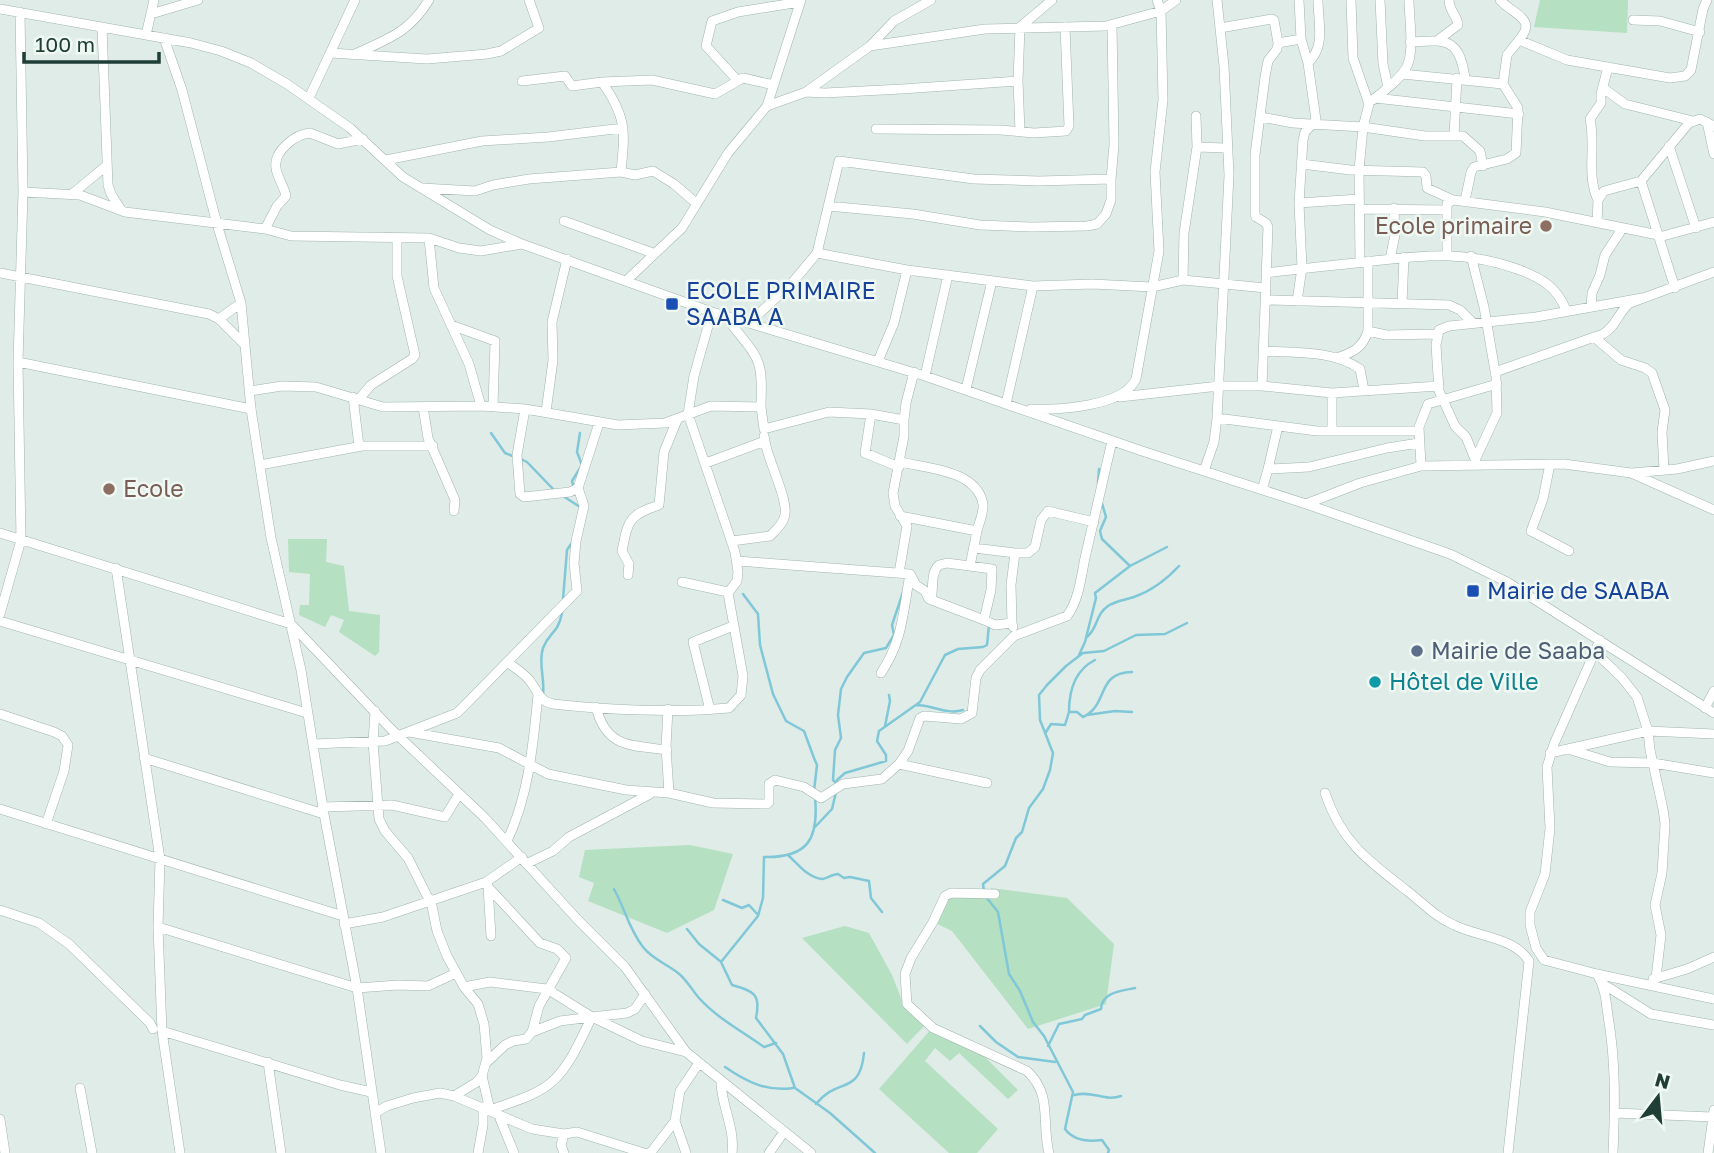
<svg xmlns="http://www.w3.org/2000/svg" width="1714" height="1153" font-family="'Golos Text',sans-serif">
<rect width="100%" height="100%" fill="#dfece7"/>
<path fill="#b5e0c2" d="M 1540,0 L 1628,0 L 1627,33 L 1534,27 Z
M 288,539 L 327,539 L 326,562 L 344,566 L 349,611 L 380,615 L 379,652 L 375,656 L 339,632 L 344,620 L 331,615 L 325,627 L 299,615 L 300,605 L 309,605 L 310,574 L 289,572 Z
M 690,845 L 733,854 L 714,910 L 667,933 L 588,901 L 594,883 L 579,877 L 585,850 Z
M 991,888 L 1067,898 L 1114,944 L 1106,1004 L 1028,1029 L 952,931 L 933,922 L 945,891 L 991,895 Z
M 845,926 L 869,933 L 892,975 L 903,1003 L 925,1025 L 907,1044 L 802,938 Z
M 932,1028 L 976,1048 L 1018,1090 L 1008,1099 L 959,1053 L 950,1061 L 935,1048 L 925,1061 L 998,1129 L 977,1153 L 949,1153 L 879,1089 Z"/>
<g fill="none" stroke-linecap="round" stroke-linejoin="round">
<path stroke="#80c7d8" stroke-width="2.5" d="M 491,433 L 505,453 L 515,457
M 521,459 L 527,462 L 554,490
M 1098,483 L 1099,469
M 574,489 L 572,481 L 582,465 L 577,452 L 580,433
M 563,496 L 580,507
M 1130,566 L 1167,547
M 743,594 L 758,614 L 760,645 L 773,694 L 786,721 L 804,731 L 814,758 L 817,765 L 814,791
M 563,599 L 567,550 L 573,541
M 1087,637 C 1098,628 1095,615 1108,606 C 1115,601 1125,600 1134,597 C 1151,591 1167,579 1179,566
M 1079,655 L 1085,642 L 1096,598 L 1095,593 L 1130,566 L 1102,539 L 1100,531 L 1106,517 L 1101,500
M 543,694 C 545,678 538,663 543,648 C 549,632 558,634 562,613
M 916,705 C 932,705 947,715 963,710
M 1069,712 C 1069,690 1075,670 1095,660
M 1087,715 L 1115,711 L 1132,712
M 885,726 L 890,701 L 889,695
M 1046,732 L 1051,724 L 1065,725 L 1069,712 L 1077,712 L 1083,717 C 1110,704 1095,673 1132,672
M 837,784 L 833,780 L 835,750 L 841,738 L 838,715 L 841,689 L 847,677 L 864,653 L 886,648 L 894,635 L 892,625 L 903,592
M 836,786 L 837,780 L 845,773 L 886,761 L 886,755 L 877,741 L 879,731 L 920,702 L 945,655 L 958,649 L 983,647 L 987,645 L 989,625
M 815,797 C 819,839 808,858 764,857 L 763,898 L 758,916 L 721,962 L 732,985 C 754,991 761,994 756,1018 L 783,1054 L 795,1088 L 830,1113 L 875,1153
M 815,827 L 832,809 L 836,792
M 789,856 C 798,864 808,878 822,879 C 827,879 832,874 838,874 L 844,878 L 850,877 L 869,881 L 871,898 L 882,912
M 614,889 C 625,909 629,929 643,947 C 652,959 667,964 678,973 C 687,980 692,990 699,998 C 718,1019 742,1031 764,1047 L 776,1043
M 984,891 L 983,884 L 1005,866 L 1016,838 L 1022,832 L 1029,808 L 1043,789 L 1050,770 L 1053,753 L 1040,720 L 1039,695 L 1047,685 L 1066,666 L 1083,653 L 1104,651 L 1136,635 L 1165,634 L 1187,623
M 986,897 L 998,912 L 1009,974 L 1020,991 L 1033,1022 L 1044,1036 L 1073,1092 L 1065,1129 C 1074,1141 1088,1142 1102,1140 L 1109,1150 L 1108,1153
M 723,900 L 742,908 L 749,905 L 758,915
M 687,929 L 699,944 L 720,961
M 980,1026 L 996,1042 L 1018,1057 L 1055,1062
M 1048,1046 L 1059,1024 L 1082,1019 L 1085,1015 L 1101,1009 C 1102,992 1121,991 1135,988
M 725,1067 C 747,1082 767,1092 793,1088
M 1074,1095 C 1094,1090 1104,1102 1121,1096
M 816,1104 C 837,1077 860,1096 864,1053"/>
<defs>
<path id="minor" d="M 1380,0 L 1383,64 L 1388,87
M 1500,0 C 1513,15 1538,18 1519,40 L 1567,60 L 1670,78 L 1685,76 L 1691,70 L 1703,9 L 1707,0
M 0,9 L 191,43 L 221,51 L 251,63 L 287,84 L 350,128 L 403,177 L 490,230 L 522,244 L 712,312 L 925,376 L 1142,451 L 1306,504 L 1450,554 L 1507,582 L 1714,713
M 151,14 L 198,0
M 1633,20 L 1660,21 L 1700,32
M 102,27 L 108,185 L 111,194 L 121,210
M 1220,28 L 1272,19 L 1274,20 L 1278,43
M 146,35 L 154,0
M 164,38 L 182,90 L 217,224 L 241,303 L 251,409 L 271,538 L 301,670 L 324,814 L 357,988 L 381,1153
M 1438,40 L 1458,25 C 1457,15 1449,11 1449,0
M 1410,42 C 1446,40 1459,37 1465,78
M 870,46 L 894,21 L 931,0
M 330,53 L 427,59 L 487,54 L 501,51 L 539,28 L 529,0
M 353,55 C 387,39 408,34 429,0
M 1308,63 C 1326,46 1318,23 1318,0
M 1402,74 L 1503,84 L 1518,108 L 1516,153 L 1507,159 L 1474,167 L 1471,172 L 1465,201
M 737,80 L 706,46 L 712,21 L 738,12 L 800,2
M 522,81 L 565,76 L 572,86 L 602,82 C 627,118 625,131 621,172
M 1018,81 L 1020,131
M 602,82 L 652,80 L 715,94 L 743,78 L 774,85
M 1503,84 L 1507,55 L 1519,40
M 1603,88 L 1625,104 L 1693,121
M 806,92 L 825,93 L 902,89 L 1018,81 L 1020,27 L 1052,0
M 309,98 L 355,0
M 1375,98 L 1519,114
M 1373,100 C 1383,91 1399,81 1406,68 C 1415,53 1409,18 1409,0
M 767,106 L 801,0
M 1261,117 L 1293,123 L 1363,127 L 1369,104 L 1353,58 L 1351,0
M 1707,122 L 1714,154
M 876,129 L 1001,130 L 1034,133 L 1066,131 L 1069,126 L 1065,27
M 1454,136 L 1457,78
M 1669,146 L 1696,228
M 1197,147 L 1226,148
M 386,160 L 482,141 L 548,137 L 623,128
M 1302,164 L 1350,170 L 1423,172 L 1426,176 L 1427,188 L 1453,200
M 1641,181 L 1675,288
M 422,188 L 475,191 L 493,185 L 529,179 L 621,172 L 635,175 L 653,171 L 674,184 L 696,203
M 23,192 L 80,195 L 125,212 L 265,229 L 291,236 L 429,238 L 459,248 L 481,251 L 522,244
M 72,194 L 106,166
M 1598,200 C 1586,176 1596,145 1590,119 L 1601,103 L 1601,94 L 1608,67
M 1299,203 L 1359,199
M 828,206 L 913,214 L 980,225 L 1032,227 L 1087,226 L 1097,224 L 1106,214 L 1111,200 L 1111,179
M 1359,209 L 1447,210
M 564,221 L 653,253
M 1597,223 L 1598,200 L 1604,191 L 1641,181 L 1689,123 L 1700,119 L 1714,126
M 265,229 L 277,206 L 286,196 C 284,186 277,177 276,168 C 273,151 296,134 310,133 L 338,144 L 363,139
M 429,238 L 434,288 L 469,364 L 481,406
M 817,253 L 907,270 L 1033,286 L 1092,284 L 1152,287 L 1183,280 L 1266,288
M 1447,254 L 1447,204 L 1453,200 L 1545,212 L 1663,236 L 1714,222
M 1471,256 L 1484,307 L 1496,377 L 1497,413 L 1475,460
M 1390,259 L 1395,235 L 1394,208
M 1360,262 L 1359,170 L 1363,127 L 1425,136 L 1463,136 L 1480,151 L 1483,166
M 0,273 L 209,314 L 219,319 L 245,345
M 1266,273 C 1296,269 1326,266 1356,263 C 1418,256 1460,248 1520,270 C 1541,278 1557,287 1566,310
M 627,280 L 682,228 L 728,153 L 767,106 L 806,92 L 870,46 L 985,29 L 1106,26 L 1161,11 L 1176,0
M 1183,280 L 1184,233 L 1197,147 L 1196,116
M 1266,300 L 1449,305 L 1460,310 L 1473,323
M 1297,301 L 1302,268 L 1299,203 L 1303,140 L 1305,132 L 1316,120 L 1308,63 L 1301,39
M 1402,304 L 1404,257
M 1591,307 L 1592,293 L 1600,275 L 1605,255 L 1622,229
M 727,316 C 735,333 752,345 758,362 C 763,375 761,393 761,407
M 219,319 L 241,303
M 750,322 L 792,283 L 817,253 L 839,161 L 974,179 L 1039,181 L 1111,179 L 1114,145 L 1112,25
M 451,325 L 495,341 L 493,407
M 1368,331 L 1386,335 L 1437,334
M 1594,337 L 1621,360 L 1645,368 L 1652,373 L 1665,410 L 1662,432 L 1664,470
M 1263,351 C 1295,353 1333,350 1360,369 L 1364,390
M 1336,358 C 1352,353 1363,348 1368,331 L 1368,261
M 878,361 L 894,323 L 907,270
M 18,362 L 251,409
M 1495,372 L 1603,334 C 1617,326 1618,312 1630,303 L 1714,272
M 925,376 L 948,275
M 1262,386 L 1268,227 L 1266,223 L 1256,217 L 1255,214 L 1255,155 L 1265,77 L 1268,61 L 1277,49 L 1278,43 L 1301,39 L 1299,0
M 966,389 L 992,281
M 250,391 L 282,386 L 316,387 L 383,407 L 481,406 L 525,409 L 618,425 L 665,423 L 711,406 L 761,407 L 764,429 L 829,412 L 871,414 L 904,420 L 906,403 L 914,372
M 1332,393 L 1332,431
M 353,397 L 359,446
M 1120,397 L 1219,386 L 1262,386 L 1332,393 L 1439,386
M 359,399 L 371,385 L 412,359 L 415,355 L 397,276 L 397,238
M 1006,404 L 1033,286
M 423,407 L 428,438 L 455,500 L 454,511
M 525,409 L 517,455 L 520,494 L 524,497 L 570,492 L 578,488 L 599,423
M 1031,409 C 1058,410 1123,407 1136,379 L 1159,251 L 1155,172 L 1163,100 L 1161,11 L 1157,0
M 546,412 L 553,360 L 552,322 L 567,259
M 871,414 L 865,453 L 899,467
M 1217,418 L 1317,431 L 1419,431
M 1475,459 L 1466,437 L 1455,426 L 1439,391 L 1436,345 L 1439,330 L 1449,326 L 1536,317 L 1642,298
M 900,462 C 926,468 977,470 983,504 C 984,512 979,523 977,531 L 900,516
M 706,463 L 765,441 L 764,436
M 1550,464 L 1543,499 L 1531,531 L 1569,551
M 260,465 L 362,446 L 433,446
M 1421,466 L 1419,427 L 1428,404 L 1497,384
M 1268,469 L 1278,426
M 1204,471 L 1214,442 L 1217,418 L 1229,175 L 1224,66 L 1217,0
M 1632,473 L 1677,469 L 1714,461
M 1262,490 L 1268,469 L 1309,467 L 1387,448 L 1419,443
M 1306,504 L 1360,483 L 1421,466 L 1564,464 L 1631,473 L 1714,510
M 0,533 L 291,624 L 392,730 L 485,818 L 577,919 L 625,967 L 686,1052 L 811,1153
M 732,541 L 770,536 C 775,531 782,525 784,518 C 791,504 767,459 765,441
M 974,548 L 1015,553 L 1011,585 L 1012,623
M 1015,553 L 1028,553 L 1035,547 L 1041,520 L 1048,511 L 1094,522
M 737,561 L 910,574 C 903,612 903,640 881,673
M 970,566 L 977,531
M 116,568 L 160,859 L 158,927 L 162,1031 L 180,1153
M 899,573 L 907,526 L 895,506 L 893,493 L 904,436 L 904,420
M 910,574 L 916,585 L 925,591 L 929,599 L 984,620 L 991,590 L 992,569 L 947,563 L 939,565 C 930,573 934,588 931,600
M 628,575 L 629,564 L 622,551 C 628,520 629,515 659,505 L 664,452 L 677,420
M 682,582 L 728,592
M 0,614 L 21,540 L 18,362 L 23,192 L 20,12
M 984,620 L 995,625 L 1012,623 L 1013,627
M 0,621 L 307,713
M 1600,640 L 1554,744 L 1547,767 L 1550,828 L 1545,874 L 1530,912 L 1530,925 L 1536,948 L 1544,960 L 1597,974 C 1605,987 1606,1000 1608,1016 C 1616,1062 1615,1106 1613,1153
M 1595,652 L 1622,678 L 1637,697 L 1648,731 L 1650,750 L 1663,809 L 1665,824 L 1662,873 L 1655,905 L 1661,935 L 1656,978
M 507,662 C 515,668 524,673 530,681 C 538,691 539,701 553,704 C 606,710 677,713 729,708 L 741,695 L 743,676 L 728,593 L 737,581 L 738,572 L 735,552 L 688,414 L 694,376 L 712,312
M 596,707 C 606,748 631,745 667,750
M 1705,708 L 1714,691
M 668,709 L 666,747 L 669,793
M 710,710 L 693,642 L 733,626
M 375,711 L 373,742 L 379,819 L 385,831 L 408,858 L 432,906 L 437,931 L 447,956 L 464,987 L 478,1004 L 484,1024 L 487,1058 L 482,1076 L 477,1082 L 454,1096
M 0,714 L 54,732 L 62,736 L 68,745 L 64,771 L 46,824
M 409,732 L 499,748 L 548,774 L 626,790 L 669,793 L 713,803 L 767,804 L 769,802 L 769,784 L 775,780 L 804,787 L 821,798 L 843,784 L 882,779 L 899,764 L 987,783
M 313,744 L 385,741 L 457,713 L 463,707 L 577,591 L 574,563 L 576,541 L 584,506 L 578,488
M 1571,750 L 1610,762 L 1653,763 L 1714,773
M 1550,753 L 1648,731 L 1714,734
M 144,758 L 324,814
M 899,764 L 908,751 L 920,718 L 924,716 L 961,719 L 972,713 L 976,678 L 980,670 L 1014,636 L 1067,616 C 1079,600 1081,577 1085,558 C 1094,519 1103,480 1112,441
M 1325,793 C 1341,841 1367,860 1406,890 C 1422,902 1435,917 1454,925 C 1478,937 1514,937 1529,961 L 1508,1153
M 323,807 L 392,805 L 445,817 L 459,794
M 0,809 L 343,916
M 507,841 C 529,795 533,745 538,695
M 528,863 L 553,851 L 569,837 L 650,794
M 488,886 L 491,936
M 995,894 L 951,893 L 945,896 L 933,922 L 911,958 L 905,974 L 907,1004 L 933,1028 L 1027,1071 C 1053,1095 1041,1122 1049,1153
M 0,910 L 39,923 L 69,944 L 150,1023 L 153,1029
M 344,924 L 383,917 L 486,882 L 522,857
M 158,927 L 357,988 L 398,985 L 428,986 L 456,973
M 1597,974 L 1714,999
M 1653,979 L 1687,969 L 1714,957
M 1603,984 L 1651,1014 L 1714,1025
M 464,987 L 490,982 L 547,989 L 592,1017 L 627,1013 L 635,1009 L 645,994
M 594,1018 L 642,1041 L 686,1052
M 162,1031 L 340,1085 L 371,1092
M 268,1062 L 281,1153
M 486,1063 L 505,1045 L 513,1041 L 526,1039 L 532,1032 L 539,1006 L 566,958 L 557,949 L 540,943 L 488,887
M 482,1076 L 490,1110 C 511,1102 538,1096 555,1079 C 572,1062 581,1038 592,1017 L 560,1021 L 532,1032
M 721,1083 C 722,1107 735,1128 732,1153
M 80,1088 L 92,1153
M 375,1113 L 387,1106 L 413,1098 L 440,1093 L 454,1096 L 532,1129 L 564,1134 L 577,1132 L 644,1153
M 1615,1113 L 1712,1117
M 499,1116 L 514,1153
M 0,1119 L 5,1153
M 478,1153 L 483,1125 L 483,1107
M 564,1153 L 561,1145 L 564,1134
M 649,1153 L 652,1151 L 675,1121
M 686,1153 L 675,1121 L 680,1091 L 699,1063
M 769,1153 L 784,1132
M 1708,1153 L 1714,1110"/>
</defs>
<use href="#minor" stroke="#a1b4ae" stroke-width="10"/>
<use href="#minor" stroke="#fff" stroke-width="9"/>
</g>
<g fill="#8d6e63" stroke="#f0f8f4" stroke-width="2.5">
<circle cx="1546" cy="226" r="7"/>
<circle cx="109" cy="489" r="7"/>
</g>
<g fill="#1a4fb4" stroke="#f0f8f4" stroke-width="2.5">
<rect x="665" y="297" width="14" height="14" rx="3.5"/>
<rect x="1466" y="584" width="14" height="14" rx="3.5"/>
</g>
<circle fill="#5c6f8a" stroke="#f0f8f4" stroke-width="2.5" cx="1417" cy="651" r="7"/>
<circle fill="#0f9aa8" stroke="#f0f8f4" stroke-width="2.5" cx="1375" cy="682" r="7"/>
<g text-anchor="middle" stroke-width="5" stroke-linejoin="round" paint-order="stroke">
<g font-size="23" fill="#785e54" stroke="#f0f8f4" text-anchor="end">
<text x="1532" y="234">Ecole primaire</text>
<text x="123" y="497" text-anchor="start">Ecole</text>
</g>
<g font-size="23" fill="#164399" stroke="#f0f8f4" text-anchor="start">
<text x="686" y="299">ECOLE PRIMAIRE<tspan x="686" dy="26">SAABA A</tspan></text>
<text x="1487" y="599">Mairie de SAABA</text>
</g>
<g font-size="23" fill="#4e5e75" stroke="#f0f8f4" text-anchor="start">
<text x="1431" y="659">Mairie de Saaba</text>
</g>
<g font-size="23" fill="#0d838f" stroke="#f0f8f4" text-anchor="start">
<text x="1389" y="690">Hôtel de Ville</text>
</g>
</g>
<g transform="translate(1658 1097) rotate(16)" stroke="#f0f8f4" stroke-width="5" paint-order="stroke">
<path d="M0-5L12 26L0 18L-12 26Z" fill="#1e3e36"/>
<text y="-10" font-size="19" font-weight="bold" text-anchor="middle" fill="#1e3e36">N</text>
</g>
<path d="M24 52v10h135v-10" fill="none" stroke="#1e3e36" stroke-width="3.5"/>
<text x="35" y="52" font-size="21" fill="#1e3e36" stroke="#f0f8f4" stroke-width="5" paint-order="stroke">100 m</text>
</svg>
